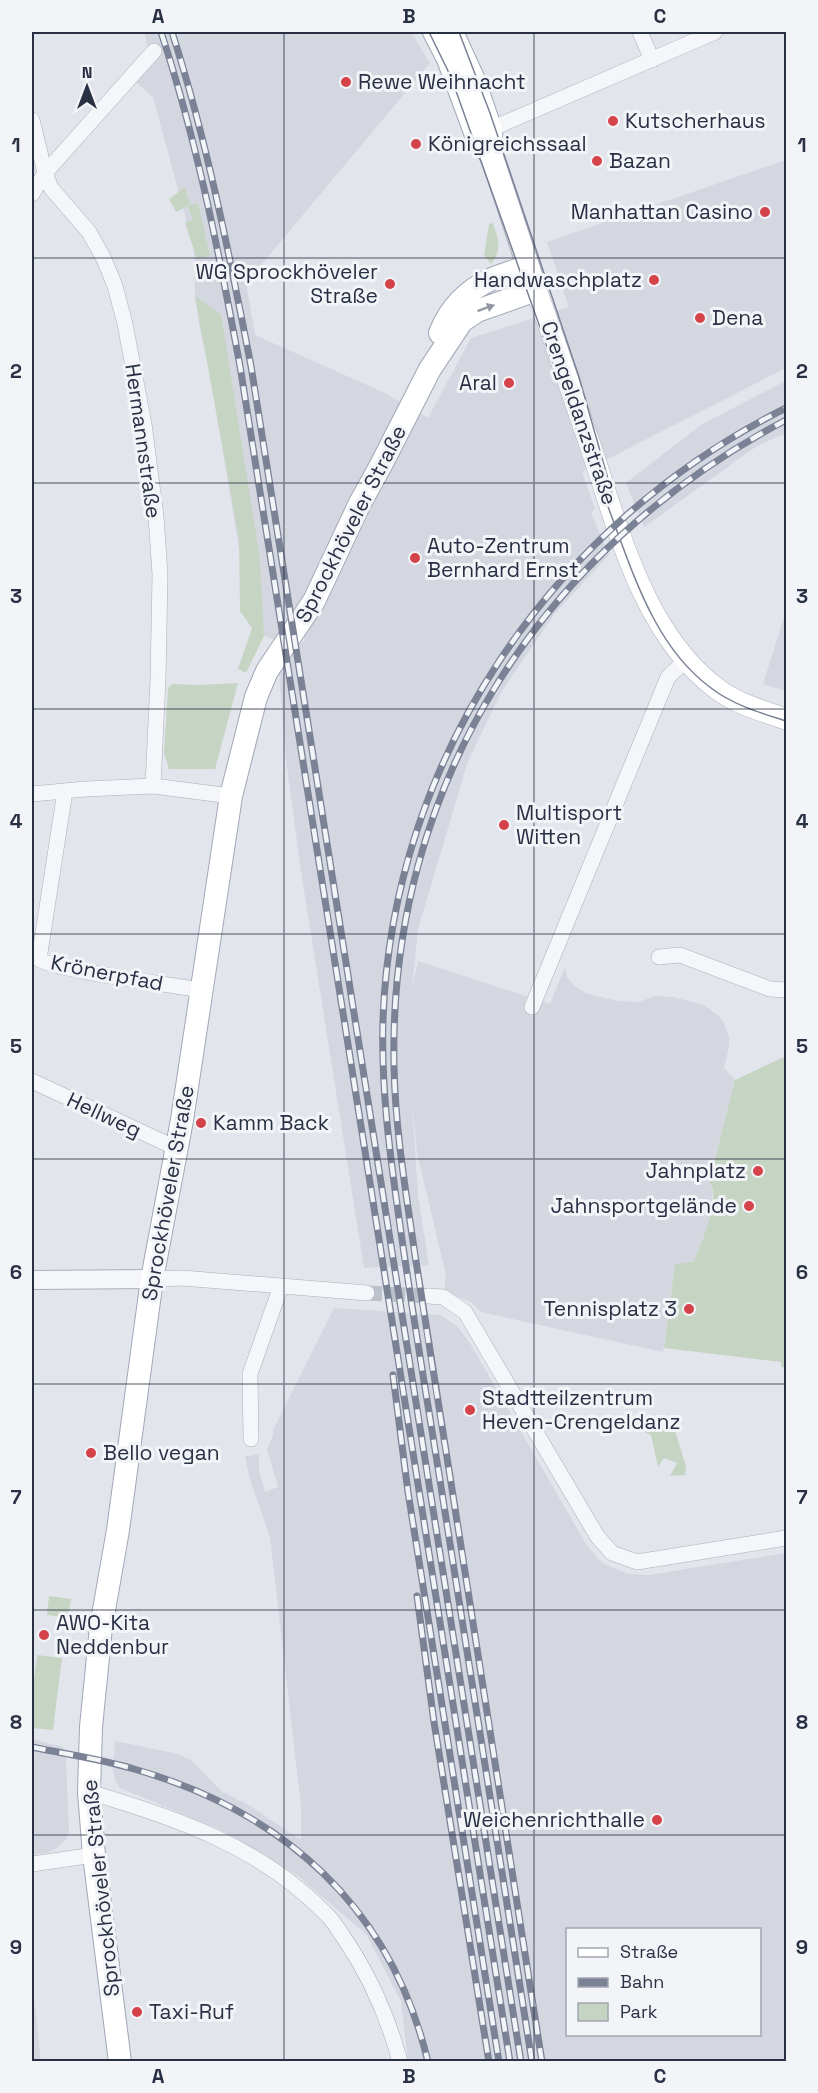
<svg xmlns="http://www.w3.org/2000/svg" width="818" height="2093" font-family="'Space Grotesk',sans-serif">
<rect width="100%" height="100%" fill="#e2e5eb"/>
<path fill="#d4d7e0" fill-rule="evenodd" d="M 144,32 L 411,32 L 430,63 L 246,283 L 255,335 L 385,393 L 428,418 L 471,338 L 569,307 L 547,242 L 786,160 L 786,368 L 582,472 L 595,509 L 591,513 L 609,555 L 555,613 L 502,691 L 468,761 L 418,929 L 412,988 L 418,961 L 550,1004 L 565,968 L 567,977 L 574,986 L 588,994 L 618,1001 L 639,1002 L 655,996 L 673,997 L 704,1005 L 719,1016 L 724,1023 L 729,1038 L 729,1047 L 724,1068 L 735,1080 L 709,1181 L 713,1191 L 709,1222 L 702,1245 L 693,1262 L 675,1265 L 663,1352 L 481,1312 L 471,1302 L 444,1292 L 446,1275 L 417,1153 L 412,1101 L 418,1195 L 429,1265 L 364,1268 L 301,871 L 286,760 L 279,673 L 303,641 L 305,642 L 298,614 L 278,641 L 264,636 L 252,628 L 210,374 L 199,325 L 195,296 L 194,249 L 153,97 L 136,82 L 148,49 Z
M 786,381 L 786,433 L 757,446 L 644,527 L 626,483 L 702,424 Z
M 786,611 L 786,691 L 763,684 Z
M 334,1308 L 441,1315 L 458,1327 L 471,1345 L 586,1544 L 597,1558 L 606,1565 L 629,1574 L 649,1575 L 786,1553 L 786,2061 L 408,2061 L 401,2001 L 366,1934 L 298,1876 L 219,1829 L 132,1793 L 120,1788 L 115,1780 L 113,1770 L 115,1741 L 178,1754 L 191,1760 L 221,1791 L 247,1804 L 301,1840 L 301,1806 L 270,1537 L 250,1480 L 245,1455 L 250,1456 L 259,1454 L 259,1471 L 265,1492 L 278,1487 L 267,1450 L 273,1435 L 273,1430 ZM 568,1930 L 760,1930 L 760,2034 L 568,2034 Z
M 32,1739 L 63,1747 L 66,1760 L 69,1832 L 66,1840 L 55,1849 L 49,1852 L 32,1855 Z
M 32,1980 L 41,2061 L 32,2061 Z"/>
<path fill="#c6d5c3" d="M 185,187 L 190,205 L 198,203 L 210,256 L 197,259 L 185,223 L 193,220 L 188,206 L 176,212 L 169,199 Z
M 491,223 L 493,224 C 499,239 502,251 491,264 L 484,256 L 489,224 Z
M 195,296 L 221,314 L 260,559 L 264,636 L 246,673 L 238,669 L 252,628 L 240,611 L 239,538 Z
M 238,683 L 215,769 L 169,769 L 164,753 L 168,688 L 172,684 L 198,685 Z
M 786,1056 L 786,1368 L 781,1367 L 781,1362 L 664,1348 L 675,1264 L 693,1262 C 701,1247 716,1207 713,1190 C 713,1187 710,1185 709,1182 L 735,1080 Z
M 648,1428 L 674,1428 L 686,1466 L 685,1475 L 670,1476 L 677,1463 L 664,1458 L 658,1467 L 651,1435 L 645,1432 Z
M 49,1596 L 71,1599 L 68,1618 L 47,1615 Z
M 37,1655 L 62,1658 L 53,1730 L 32,1728 L 32,1697 Z"/>
<g fill="none" stroke-linecap="round" stroke-linejoin="round">
<path stroke="#bdc1ca" stroke-width="15" stroke-dasharray="15 8" stroke-linecap="butt" d="M 367,1293 L 428,1296"/>
<defs>
<path id="minor" d="M 640,32 L 652,60
M 32,120 L 45,173 L 51,188 L 89,232 L 104,259 L 115,286 L 125,324 L 144,424 L 156,516 L 160,575 L 158,679 L 153,786
M 484,132 L 715,32
M 32,194 L 45,173 L 154,51
M 65,791 L 39,959 C 53,970 174,985 201,990
M 32,794 L 86,789 L 153,786 L 231,796
M 659,957 L 680,955 L 770,989 L 786,990
M 532,1007 L 668,677 L 686,660
M 32,1081 L 176,1148
M 152,1279 L 182,1278 L 367,1293
M 428,1296 L 443,1297 L 465,1312 L 597,1536 L 612,1553 L 637,1562 L 786,1538
M 251,1439 L 250,1374 L 281,1286
M 89,1792 C 177,1818 262,1847 328,1916 C 334,1922 339,1931 344,1938 C 370,1976 388,2017 400,2062
M 32,1864 L 94,1855"/>
<path id="tertiary" d="M 32,1280 L 152,1279"/>
<path id="secondary" d="M 536,290 C 555,341 572,393 590,445 C 618,527 643,633 716,688 C 736,704 763,711 786,719"/>
<path id="primary" d="M 434,32 L 448,59 L 476,135 L 492,157
M 440,333 C 450,308 467,290 492,279 C 504,274 516,271 528,266
M 120,2062 L 94,1855 L 89,1792 L 91,1727 L 101,1627 L 118,1530 L 152,1279 L 182,1120 L 231,796 L 256,697 L 267,671 L 314,601 L 360,503 L 381,465 L 430,369 L 462,321 L 477,311 L 536,290 L 492,157 L 491,130 L 474,80 L 452,32"/>
</defs>
<use href="#minor" stroke="#aaafb9" stroke-width="16"/>
<use href="#tertiary" stroke="#aaafb9" stroke-width="20"/>
<use href="#secondary" stroke="#aaafb9" stroke-width="22"/>
<use href="#primary" stroke="#a1a7b8" stroke-width="24"/>
<use href="#minor" stroke="#f5f6f9" stroke-width="15"/>
<use href="#tertiary" stroke="#f5f6f9" stroke-width="18"/>
<use href="#secondary" stroke="#fff" stroke-width="21"/>
<use href="#primary" stroke="#fff" stroke-width="22"/>
<path stroke="#7b8296" stroke-width="1.5" d="M 429,32 L 451,77 L 580,440 C 588,460 598,479 605,499 C 631,565 651,644 711,688 C 733,705 761,713 786,721
M 459,32 L 490,113 L 579,377 L 614,500"/>
<defs>
<path id="rail" d="M 161,32 C 197,141 219,253 240,366 L 510,2062
M 172,32 C 207,141 229,253 251,366 L 521,2062
M 393,1375 L 408,1492 L 499,2062
M 417,1596 L 434,1722 L 489,2062
M 32,1747 C 65,1754 101,1759 134,1769 C 284,1812 391,1907 428,2062
M 532,2062 C 501,1866 470,1670 439,1474 C 425,1386 410,1299 398,1211 C 389,1148 381,1084 383,1020 C 392,758 553,524 786,408
M 542,2062 C 511,1864 480,1667 449,1470 C 436,1390 423,1309 411,1228 C 403,1174 395,1120 394,1066 C 388,785 541,549 786,420"/>
</defs>
<use href="#rail" stroke="#7b8296" stroke-width="7"/>
<use href="#rail" stroke="#f2f4f8" stroke-width="4.5" stroke-dasharray="14" stroke-linecap="butt"/>
</g>
<defs><path id="oneway-solid" d="M-6-.8H1V-3.2L6.5 0L1 3.2V.8H-6Z" transform="scale(1.5)"/></defs>
<use fill="#9498a2" href="#oneway-solid" transform="translate(486 308) rotate(-20)"/>
<path fill="none" stroke="#293044" stroke-width="1.5" stroke-opacity="0.55" d="M 284,32 L 284,2062M 534,32 L 534,2062M 32,258 L 786,258M 32,483 L 786,483M 32,709 L 786,709M 32,934 L 786,934M 32,1159 L 786,1159M 32,1384 L 786,1384M 32,1610 L 786,1610M 32,1835 L 786,1835"/>
<g fill="#d44349" stroke="#f2f4f8" stroke-width="2">
<circle cx="346" cy="82" r="6"/>
<circle cx="613" cy="121" r="6"/>
<circle cx="416" cy="144" r="6"/>
<circle cx="597" cy="161" r="6"/>
<circle cx="765" cy="212" r="6"/>
<circle cx="654" cy="280" r="6"/>
<circle cx="390" cy="284" r="6"/>
<circle cx="700" cy="318" r="6"/>
<circle cx="509" cy="383" r="6"/>
<circle cx="415" cy="558" r="6"/>
<circle cx="504" cy="825" r="6"/>
<circle cx="201" cy="1123" r="6"/>
<circle cx="758" cy="1171" r="6"/>
<circle cx="749" cy="1206" r="6"/>
<circle cx="689" cy="1309" r="6"/>
<circle cx="470" cy="1410" r="6"/>
<circle cx="91" cy="1453" r="6"/>
<circle cx="44" cy="1635" r="6"/>
<circle cx="657" cy="1820" r="6"/>
<circle cx="137" cy="2012" r="6"/>
</g>
<g text-anchor="middle" stroke-width="6" stroke-linejoin="round" paint-order="stroke">
<g font-size="21" fill="#293044" stroke="#f2f4f8" text-anchor="start">
<text x="358" y="89">Rewe Weihnacht</text>
<text x="625" y="128">Kutscherhaus</text>
<text x="428" y="151">Königreichssaal</text>
<text x="609" y="168">Bazan</text>
<text x="753" y="219" text-anchor="end">Manhattan Casino</text>
<text x="378" y="279" text-anchor="end">WG Sprockhöveler<tspan x="378" dy="24">Straße</tspan></text>
<text x="642" y="287" text-anchor="end">Handwaschplatz</text>
<text x="712" y="325">Dena</text>
<text x="497" y="390" text-anchor="end">Aral</text>
<text x="427" y="553">Auto-Zentrum<tspan x="427" dy="24">Bernhard Ernst</tspan></text>
<text x="516" y="820">Multisport<tspan x="516" dy="24">Witten</tspan></text>
<text x="213" y="1130">Kamm Back</text>
<text x="746" y="1178" text-anchor="end">Jahnplatz</text>
<text x="737" y="1213" text-anchor="end">Jahnsportgelände</text>
<text x="677" y="1316" text-anchor="end">Tennisplatz 3</text>
<text x="482" y="1405">Stadtteilzentrum<tspan x="482" dy="24">Heven-Crengeldanz</tspan></text>
<text x="103" y="1460">Bello vegan</text>
<text x="56" y="1630">AWO-Kita<tspan x="56" dy="24">Neddenbur</tspan></text>
<text x="645" y="1827" text-anchor="end">Weichenrichthalle</text>
<text x="149" y="2019">Taxi-Ruf</text>
</g>
<g font-size="21" fill="#293044" stroke="#f2f4f8">
<text transform="translate(579 413) rotate(71)" y="7">Crengeldanzstraße</text>
<text transform="translate(143 441) rotate(82)" y="7">Hermannstraße</text>
<text transform="translate(351 524) rotate(-63)" y="7">Sprockhöveler Straße</text>
<text transform="translate(107 973) rotate(11)" y="7">Krönerpfad</text>
<text transform="translate(104 1115) rotate(25)" y="7">Hellweg</text>
<text transform="translate(168 1193) rotate(-80)" y="7">Sprockhöveler Straße</text>
<text transform="translate(101 1888) rotate(-96)" y="7">Sprockhöveler Straße</text>
</g>
</g>
<rect width="818" height="2093" fill="none" stroke="#f2f4f8" stroke-width="66"/>
<rect x="566" y="1928" width="195" height="108" fill="#f2f4f8" stroke="#a2a6b0" stroke-width="1.5"/>
<rect x="578" y="1948" width="30" height="9" fill="#ffffff" stroke="#a2a6b0" stroke-width="1.5"/>
<text x="620" y="1958" font-size="18" fill="#293044">Straße</text>
<rect x="578" y="1978" width="30" height="9" fill="#7b8296" stroke="#a2a6b0" stroke-width="1.5"/>
<text x="620" y="1988" font-size="18" fill="#293044">Bahn</text>
<rect x="578" y="2003" width="30" height="18" fill="#c6d5c3" stroke="#a2a6b0" stroke-width="1.5"/>
<text x="620" y="2018" font-size="18" fill="#293044">Park</text>
<g transform="translate(87 87)" stroke="#f2f4f8" stroke-width="4.5" paint-order="stroke">
<path d="M0-4.5L10 22L0 15L-10 22Z" fill="#293044"/>
<text y="-9" font-size="16" font-weight="bold" text-anchor="middle" fill="#293044">N</text>
</g>
<rect x="33" y="33" width="752" height="2027" fill="none" stroke="#293044" stroke-width="2"/>
<g font-size="20" text-anchor="middle" font-weight="bold" fill="#293044">
<text x="158" y="23">A</text>
<text x="409" y="23">B</text>
<text x="660" y="23">C</text>
<text x="16" y="152">1</text>
<text x="802" y="152">1</text>
<text x="16" y="378">2</text>
<text x="802" y="378">2</text>
<text x="16" y="603">3</text>
<text x="802" y="603">3</text>
<text x="16" y="828">4</text>
<text x="802" y="828">4</text>
<text x="16" y="1053">5</text>
<text x="802" y="1053">5</text>
<text x="16" y="1279">6</text>
<text x="802" y="1279">6</text>
<text x="16" y="1504">7</text>
<text x="802" y="1504">7</text>
<text x="16" y="1729">8</text>
<text x="802" y="1729">8</text>
<text x="16" y="1954">9</text>
<text x="802" y="1954">9</text>
<text x="158" y="2083">A</text>
<text x="409" y="2083">B</text>
<text x="660" y="2083">C</text>
</g>
</svg>
